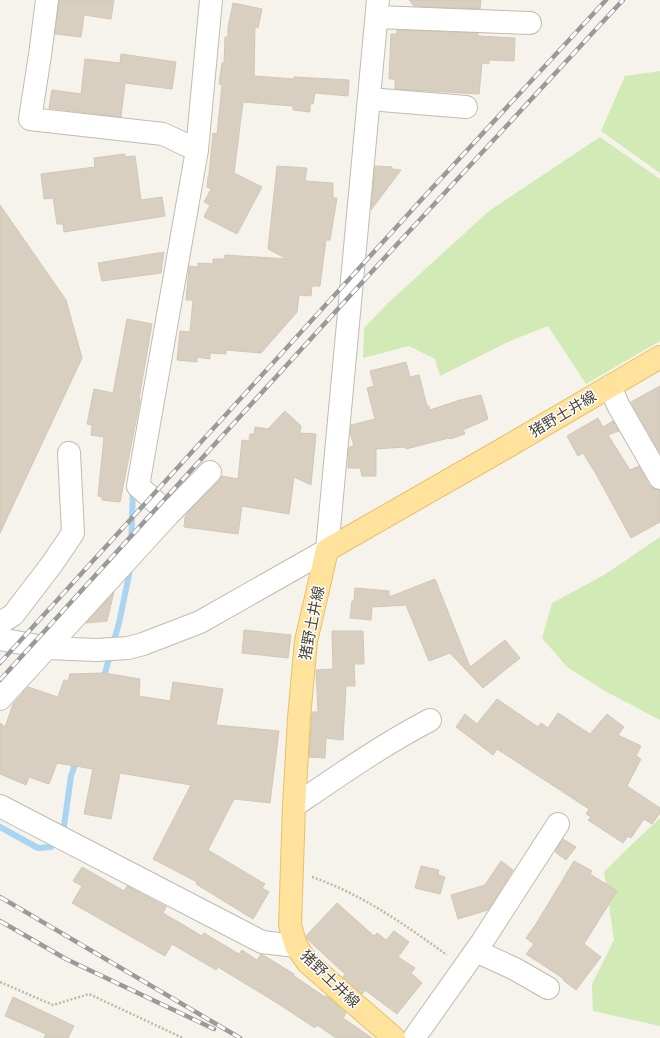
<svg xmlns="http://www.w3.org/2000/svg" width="660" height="1038" font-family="'Titillium Web','Noto Sans JP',sans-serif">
<rect width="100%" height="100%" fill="#f6f3ec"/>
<path fill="#d2eab5" d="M 660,71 L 660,173 L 601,131 L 625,76 Z
M 600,137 L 660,179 L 660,341 L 586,384 L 548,326 L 510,341 L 440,376 L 435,359 L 409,346 L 363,358 L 364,328 L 388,303 L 489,211 Z
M 660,537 L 660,720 L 605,691 L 567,667 L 542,638 L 552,603 L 604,575 Z
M 660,818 L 660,1026 L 593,1011 L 592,984 L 614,940 L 604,872 L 629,847 Z"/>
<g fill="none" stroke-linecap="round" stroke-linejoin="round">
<path stroke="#a9d4f2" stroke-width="6" d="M 131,548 L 133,489
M 103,680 L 119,623 L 129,575 L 130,567
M 0,827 L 38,848 L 51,847 L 64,826 L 71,776 L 77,759"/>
</g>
<path fill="#d8cfc1" stroke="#d3c7b4" d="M 59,0 L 114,0 L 111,19 L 84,15 L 81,37 L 55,34 Z
M 409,0 L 481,0 L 480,9 L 414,6 Z
M 233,3 L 262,9 L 258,28 L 255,27 L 254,76 L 294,79 L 294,77 L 349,80 L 348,96 L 315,93 L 313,104 L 310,104 L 310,112 L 293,110 L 293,106 L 243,102 L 234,173 L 262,187 L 237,234 L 204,217 L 210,205 L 204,202 L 211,189 L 207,187 L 208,177 L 210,173 L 209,174 L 213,133 L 217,134 L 222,85 L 219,84 L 222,63 L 224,63 L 225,37 L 228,37 L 228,27 Z
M 397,30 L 478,33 L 478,36 L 515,38 L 514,61 L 489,60 L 489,64 L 482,63 L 479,94 L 395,89 L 395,79 L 389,79 L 391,34 L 397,34 Z
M 121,54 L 176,62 L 172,89 L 125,83 L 121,117 L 49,108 L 52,90 L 81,94 L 85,59 L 120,63 Z
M 125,154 L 125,157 L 135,156 L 141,200 L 162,197 L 165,216 L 64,232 L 63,224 L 57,224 L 53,198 L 44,199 L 41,174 L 95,167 L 94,158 Z
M 277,166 L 307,168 L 305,181 L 333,183 L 333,198 L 337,198 L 330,240 L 326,240 L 320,286 L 312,286 L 311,296 L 299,295 L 297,312 L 261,353 L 226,350 L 226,354 L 210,353 L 210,359 L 197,357 L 197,362 L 177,360 L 180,331 L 190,332 L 193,300 L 186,300 L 189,266 L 198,267 L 198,263 L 213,264 L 213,259 L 225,259 L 225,255 L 287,259 L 268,249 Z
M 375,166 L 392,167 L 392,169 L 401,170 L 371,210 Z
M 0,205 L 66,300 L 82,358 L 0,533 Z
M 164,252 L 161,273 L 102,281 L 98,263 Z
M 127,319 L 152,324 L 139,399 L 140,399 L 139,406 L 120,502 L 102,500 L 102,497 L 98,496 L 104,437 L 91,435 L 92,425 L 87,424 L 94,389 L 113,393 Z
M 406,362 L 410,377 L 419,375 L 427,406 L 429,406 L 430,410 L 460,400 L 481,395 L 488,419 L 463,430 L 465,434 L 450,439 L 449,438 L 406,449 L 406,447 L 376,449 L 376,476 L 362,476 L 360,468 L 348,468 L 348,461 L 349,447 L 354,446 L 350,433 L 351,425 L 375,419 L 367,388 L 374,386 L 370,371 Z
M 660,386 L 660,453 L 631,402 Z
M 285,411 L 301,426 L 300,433 L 316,434 L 311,485 L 294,477 L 289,514 L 242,506 L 238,534 L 184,527 L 185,517 L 189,511 L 219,481 L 222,476 L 238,479 L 242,440 L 249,441 L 250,434 L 254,434 L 255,427 L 268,429 Z
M 598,418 L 603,427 L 613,421 L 619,431 L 608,435 L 630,470 L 639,466 L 649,485 L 654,489 L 660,490 L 660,522 L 631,538 L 596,474 L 583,453 L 578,456 L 567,436 Z
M 435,579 L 470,667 L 505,640 L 520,658 L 483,688 L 450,653 L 429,661 L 406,605 L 372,607 L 371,620 L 350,618 L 352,601 L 354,601 L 355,588 L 389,591 L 389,597 Z
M 114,592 L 107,621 L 86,623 Z
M 244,630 L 291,635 L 288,658 L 242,653 Z
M 332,631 L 363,631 L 364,664 L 354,664 L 355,686 L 346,686 L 343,740 L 326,738 L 325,758 L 309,757 L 312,712 L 318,712 L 316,670 L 333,669 Z
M 104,673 L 140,679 L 139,696 L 170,701 L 173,682 L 223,689 L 216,725 L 279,731 L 270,803 L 234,799 L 208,850 L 265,884 L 262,888 L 269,892 L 253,919 L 196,884 L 197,882 L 153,859 L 191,785 L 120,773 L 111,819 L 84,814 L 93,769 L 57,763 L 49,784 L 29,777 L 26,785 L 0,774 L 0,723 L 5,727 L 13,704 L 20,696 L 21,696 L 23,692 L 28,687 L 58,697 L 64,680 L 68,681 L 70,674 Z
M 497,699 L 538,727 L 541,723 L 548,728 L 558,713 L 590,734 L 607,714 L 624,727 L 618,735 L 641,746 L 636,756 L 641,759 L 627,786 L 660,808 L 660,813 L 652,824 L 644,819 L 631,838 L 628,836 L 623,843 L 588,820 L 591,817 L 586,814 L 589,809 L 497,749 L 493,755 L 456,727 L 465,714 L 477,724 Z
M 563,839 L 576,847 L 566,860 L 555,852 Z
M 501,861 L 513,870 L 488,910 L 458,919 L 451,895 L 485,885 Z
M 574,861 L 592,871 L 590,874 L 617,891 L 584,944 L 601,957 L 576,990 L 563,980 L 564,979 L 526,954 L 534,944 L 526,938 L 536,924 Z
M 421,866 L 439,870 L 438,875 L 445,877 L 440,894 L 415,888 Z
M 82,867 L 124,891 L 127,886 L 166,907 L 163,913 L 202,936 L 204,933 L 239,954 L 242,950 L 257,960 L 261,954 L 263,955 L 294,974 L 294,976 L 325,997 L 327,996 L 346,1013 L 343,1018 L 372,1038 L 336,1038 L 317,1025 L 315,1028 L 277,1003 L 218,967 L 216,970 L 172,944 L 165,956 L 72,903 L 82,886 L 73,881 Z
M 337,903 L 374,936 L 377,933 L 386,940 L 394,931 L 409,942 L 398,957 L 415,968 L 411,973 L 422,983 L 397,1014 L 365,990 L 362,994 L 343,977 L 345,974 L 307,939 L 306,936 Z
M 13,997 L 74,1026 L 68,1038 L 44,1038 L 46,1034 L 5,1016 Z"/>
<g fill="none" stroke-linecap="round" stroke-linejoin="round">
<defs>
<path id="minor" d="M 47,0 L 40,55 L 30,119 L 163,134 L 197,150
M 377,17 L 530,23
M 369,99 L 466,107
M 610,386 L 618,405 L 660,478
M 169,514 L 138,486 L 197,150 L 211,0
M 0,623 L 13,615 L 52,564 L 73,533 L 69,453
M 0,639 L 48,648 L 96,650 L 128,648 L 143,644 L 200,622 L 327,550 L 378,0
M 0,699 L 169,514 L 210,472
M 0,806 L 262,942 L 296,946
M 294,806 C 338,776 382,745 430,720
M 476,951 L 515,969 L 548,988
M 414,1038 L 482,942 L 558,824"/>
<path id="major" d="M 394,1038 L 308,963 L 296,946 L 290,925 L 294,806 L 299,718 L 306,641 L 327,550 L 505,448 L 660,357"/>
</defs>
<use href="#minor" stroke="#c2bbae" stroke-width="24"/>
<use href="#major" stroke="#e6c16a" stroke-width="24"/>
<path stroke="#c4b79f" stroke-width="2.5" stroke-dasharray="2 2" stroke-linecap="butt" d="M 312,877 C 362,894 405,925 447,955
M 0,982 L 53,1005 L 89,994 L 183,1038"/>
<use href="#minor" stroke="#fff" stroke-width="22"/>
<use href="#major" stroke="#ffe39c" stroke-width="22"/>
<defs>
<path id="rail" d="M 0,663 L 422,199 L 606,0
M 0,680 L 378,265 L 623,0
M 0,897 L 240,1038
M 0,921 L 66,959 L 214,1029"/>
</defs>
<use href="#rail" stroke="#9a9a9a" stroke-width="4.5"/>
<use href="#rail" stroke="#fff" stroke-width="3" stroke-dasharray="9" stroke-linecap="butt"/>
</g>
<g text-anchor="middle" stroke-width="3" stroke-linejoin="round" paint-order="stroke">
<g font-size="15" fill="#4b4439" stroke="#fff">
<text transform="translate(563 414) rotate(-31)" y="5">猪野土井線</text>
<text transform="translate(312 623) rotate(-79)" y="5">猪野土井線</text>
<text transform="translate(330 979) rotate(44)" y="5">猪野土井線</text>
</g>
</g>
</svg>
